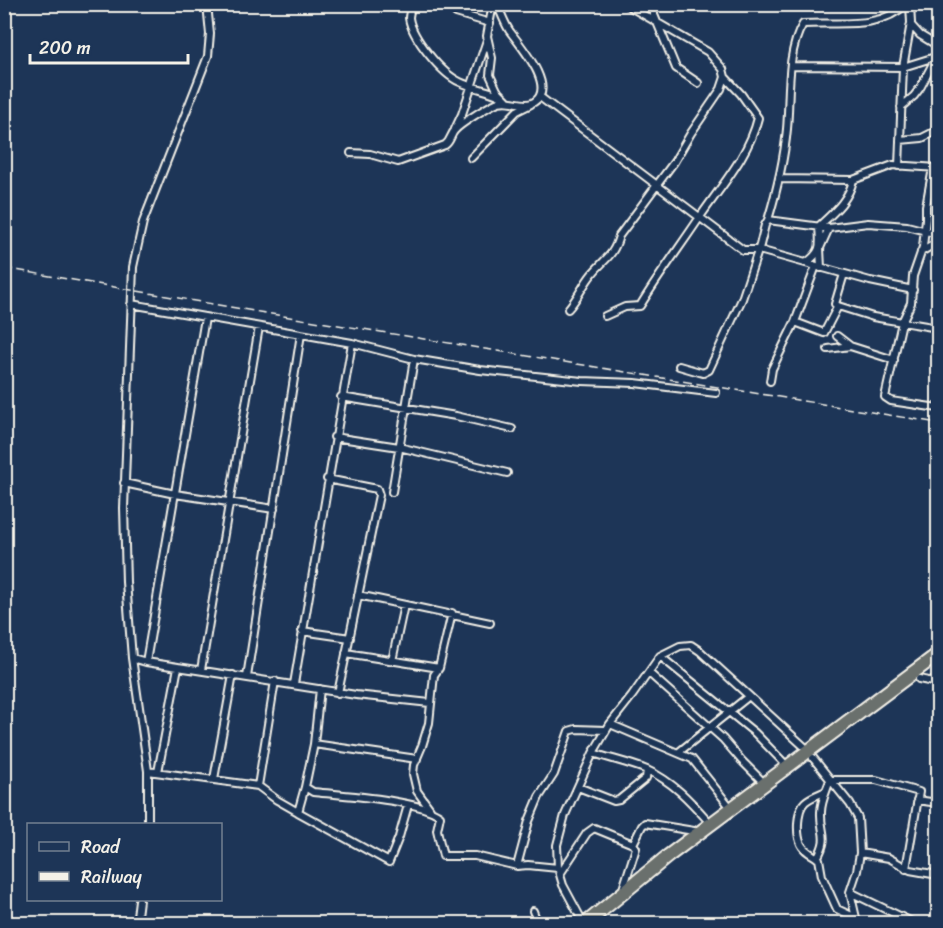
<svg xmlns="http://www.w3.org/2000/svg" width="943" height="928" font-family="Sriracha,sans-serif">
<rect width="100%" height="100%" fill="#1d3557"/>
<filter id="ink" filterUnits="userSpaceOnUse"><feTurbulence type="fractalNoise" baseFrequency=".0167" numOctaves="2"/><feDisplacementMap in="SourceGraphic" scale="12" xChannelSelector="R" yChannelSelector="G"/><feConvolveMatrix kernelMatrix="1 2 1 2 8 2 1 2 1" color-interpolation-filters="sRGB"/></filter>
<g filter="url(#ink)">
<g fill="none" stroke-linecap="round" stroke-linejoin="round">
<defs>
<path id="street" d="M 411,4 C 411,9 409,14 409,18 C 412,38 442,74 460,82 C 477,90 491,89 507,100 L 497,90 L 490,75 L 492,58 L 487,36 L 493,4
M 450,4 L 456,13 L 490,23
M 658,4 L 654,11 L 654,15 L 676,68 L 698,83
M 935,4 L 938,8
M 911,25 L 920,35 L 938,46
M 791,66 L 903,67 L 935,57
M 540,97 L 743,250 L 759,250 L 870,281 L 913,290
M 901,107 L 914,96 L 920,88 L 938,54
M 455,129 L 462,114 L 487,40
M 900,140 L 922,138 L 938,130
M 351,153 L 370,154 L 398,162 L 445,145 C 451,141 450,135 455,130 C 460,124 486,108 494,104 C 508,96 524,109 534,102 C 558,87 518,43 509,30 C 504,22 501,13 497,4
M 471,158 L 517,111 L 531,104
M 899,166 L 903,67 L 911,23 L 910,4
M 933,168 L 926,206 L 926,219 L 923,247 L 913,276 L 911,303 L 902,322 L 885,397 L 891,401 L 938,408
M 780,179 L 853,180 L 893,165 L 938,168
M 768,220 C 777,190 784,161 787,129 C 790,97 786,52 803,24 C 836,21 879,31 906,4
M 921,252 L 938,242
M 806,263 C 823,251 820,245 819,226 C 833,213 849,200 853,180
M 821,268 L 820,248 L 829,228
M 131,304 L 352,343 L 414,359 L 480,370 L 582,381 L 635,383 L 716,393
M 838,306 L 873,317 L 938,328
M 568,309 C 578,298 583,285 592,274 C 605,258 613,257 619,236 L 674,162 L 691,133 L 721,89 L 725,77 L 723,69 L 708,52 L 625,4
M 605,316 L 625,307 L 640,306 C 659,275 680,247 700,217 C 721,186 749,155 758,118 L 741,94 L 725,77
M 795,322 L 816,266
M 837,336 L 850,346 L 894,360
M 828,349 L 850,346
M 679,366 L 703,373 L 709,370 L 742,299 L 760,245 L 765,225 L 768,220 L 829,228 L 868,223 L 907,226 L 938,234
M 770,381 L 772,369 L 795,322 L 824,333 L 838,306 L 835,304 L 844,274
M 341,397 L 456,416 L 512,429
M 334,437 L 399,447 L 507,473
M 327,479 L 377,489 L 379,495 L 338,693
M 124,483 L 175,494 L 274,509
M 392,492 L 414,359
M 358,595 L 490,623
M 302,631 L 350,638
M 346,653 L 439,668
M 660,656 L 680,646 L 691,645 L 700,651 L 809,751
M 132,658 L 146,662 L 356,695 L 430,703
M 392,661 L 404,605
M 146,662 L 205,318
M 201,670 L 259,327
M 649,673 L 723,739 L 742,761 L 765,784
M 247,677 L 301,334
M 919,679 L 938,683
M 294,684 L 352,343
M 610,724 L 692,759 L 731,808
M 314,744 L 417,759
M 679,752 L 749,696
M 593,753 C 611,759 630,763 647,770 C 674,782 692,803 711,824
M 813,758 L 850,804 L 858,818 L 860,853 L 857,871 L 850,892 L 856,918
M 148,771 L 258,786 L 277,800 L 298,812 L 305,787 L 313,792 C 342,795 420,800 440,816 L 437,830 L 443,856 L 475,856 L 517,866 L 528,865 L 558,868
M 158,772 L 178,667
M 214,779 L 233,675
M 830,780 L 876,780 L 919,792 L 906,869
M 258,786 L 275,681
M 305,787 L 314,744 L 320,689
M 578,787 L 614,801 L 619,800 L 646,778 L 647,770
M 826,791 C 820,794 810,797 805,802 C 797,809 796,834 801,844 C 804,851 812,854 819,859 L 822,876 L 837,909 L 856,918
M 917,800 L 938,803
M 430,809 L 417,791 L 413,774 L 414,765 L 422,746 L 429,723 L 434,675 L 439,668 L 452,613
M 298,812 L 389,862 L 399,837 L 408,805
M 148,824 L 148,771 L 132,658 L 126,582 L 124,508 L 133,267 L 143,222 L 208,56 L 210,34 L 207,4
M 860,853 L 889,858 L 910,870 L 938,875
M 817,858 C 830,836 820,833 821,812 C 821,801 827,790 830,780
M 517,866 L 529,821 L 539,797 L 554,774 L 569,731 L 576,729 L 606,730
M 560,874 L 587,833 L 594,828 L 633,844
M 623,889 L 636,848 L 633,844 L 642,826 L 645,823 L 700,832
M 850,892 L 916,924
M 533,911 L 538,924
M 136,924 L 139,900
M 584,924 L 563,885 L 558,868 L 557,845 L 565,815 L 593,753 L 610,724 L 632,696 L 660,656 L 755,733 L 788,767
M 938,924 L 938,913"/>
<path id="highway" d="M 585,924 L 668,856 L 938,654"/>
</defs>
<use href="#street" stroke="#f4f1e8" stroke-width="10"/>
<use href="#highway" stroke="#f4f1e8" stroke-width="16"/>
<use href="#street" stroke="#1d3557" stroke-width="6"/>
<use href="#highway" stroke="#6b706d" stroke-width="12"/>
<path stroke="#f4f1e8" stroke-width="1.5" stroke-dasharray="9 4.5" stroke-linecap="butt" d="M 4,268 L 259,312 L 938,423"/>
</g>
</g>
<rect width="943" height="928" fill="none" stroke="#1d3557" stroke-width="24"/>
<rect x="12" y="12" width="919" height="904" fill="none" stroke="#f4f1e8" stroke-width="2" filter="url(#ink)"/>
<rect x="27" y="823" width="195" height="78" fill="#1d3557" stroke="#738091" stroke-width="1.5"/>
<rect x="39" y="842" width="30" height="9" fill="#1d3557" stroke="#738091" stroke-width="1.5"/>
<text x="81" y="853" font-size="18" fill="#f4f1e8">Road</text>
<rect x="39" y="872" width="30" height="9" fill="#f4f1e8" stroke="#738091" stroke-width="1.5"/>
<text x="81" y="883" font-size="18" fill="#f4f1e8">Railway</text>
<path d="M30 54v9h158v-9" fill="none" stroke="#f4f1e8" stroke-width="3"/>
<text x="39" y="54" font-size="18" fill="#f4f1e8" stroke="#1d3557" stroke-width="4.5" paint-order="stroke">200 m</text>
</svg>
